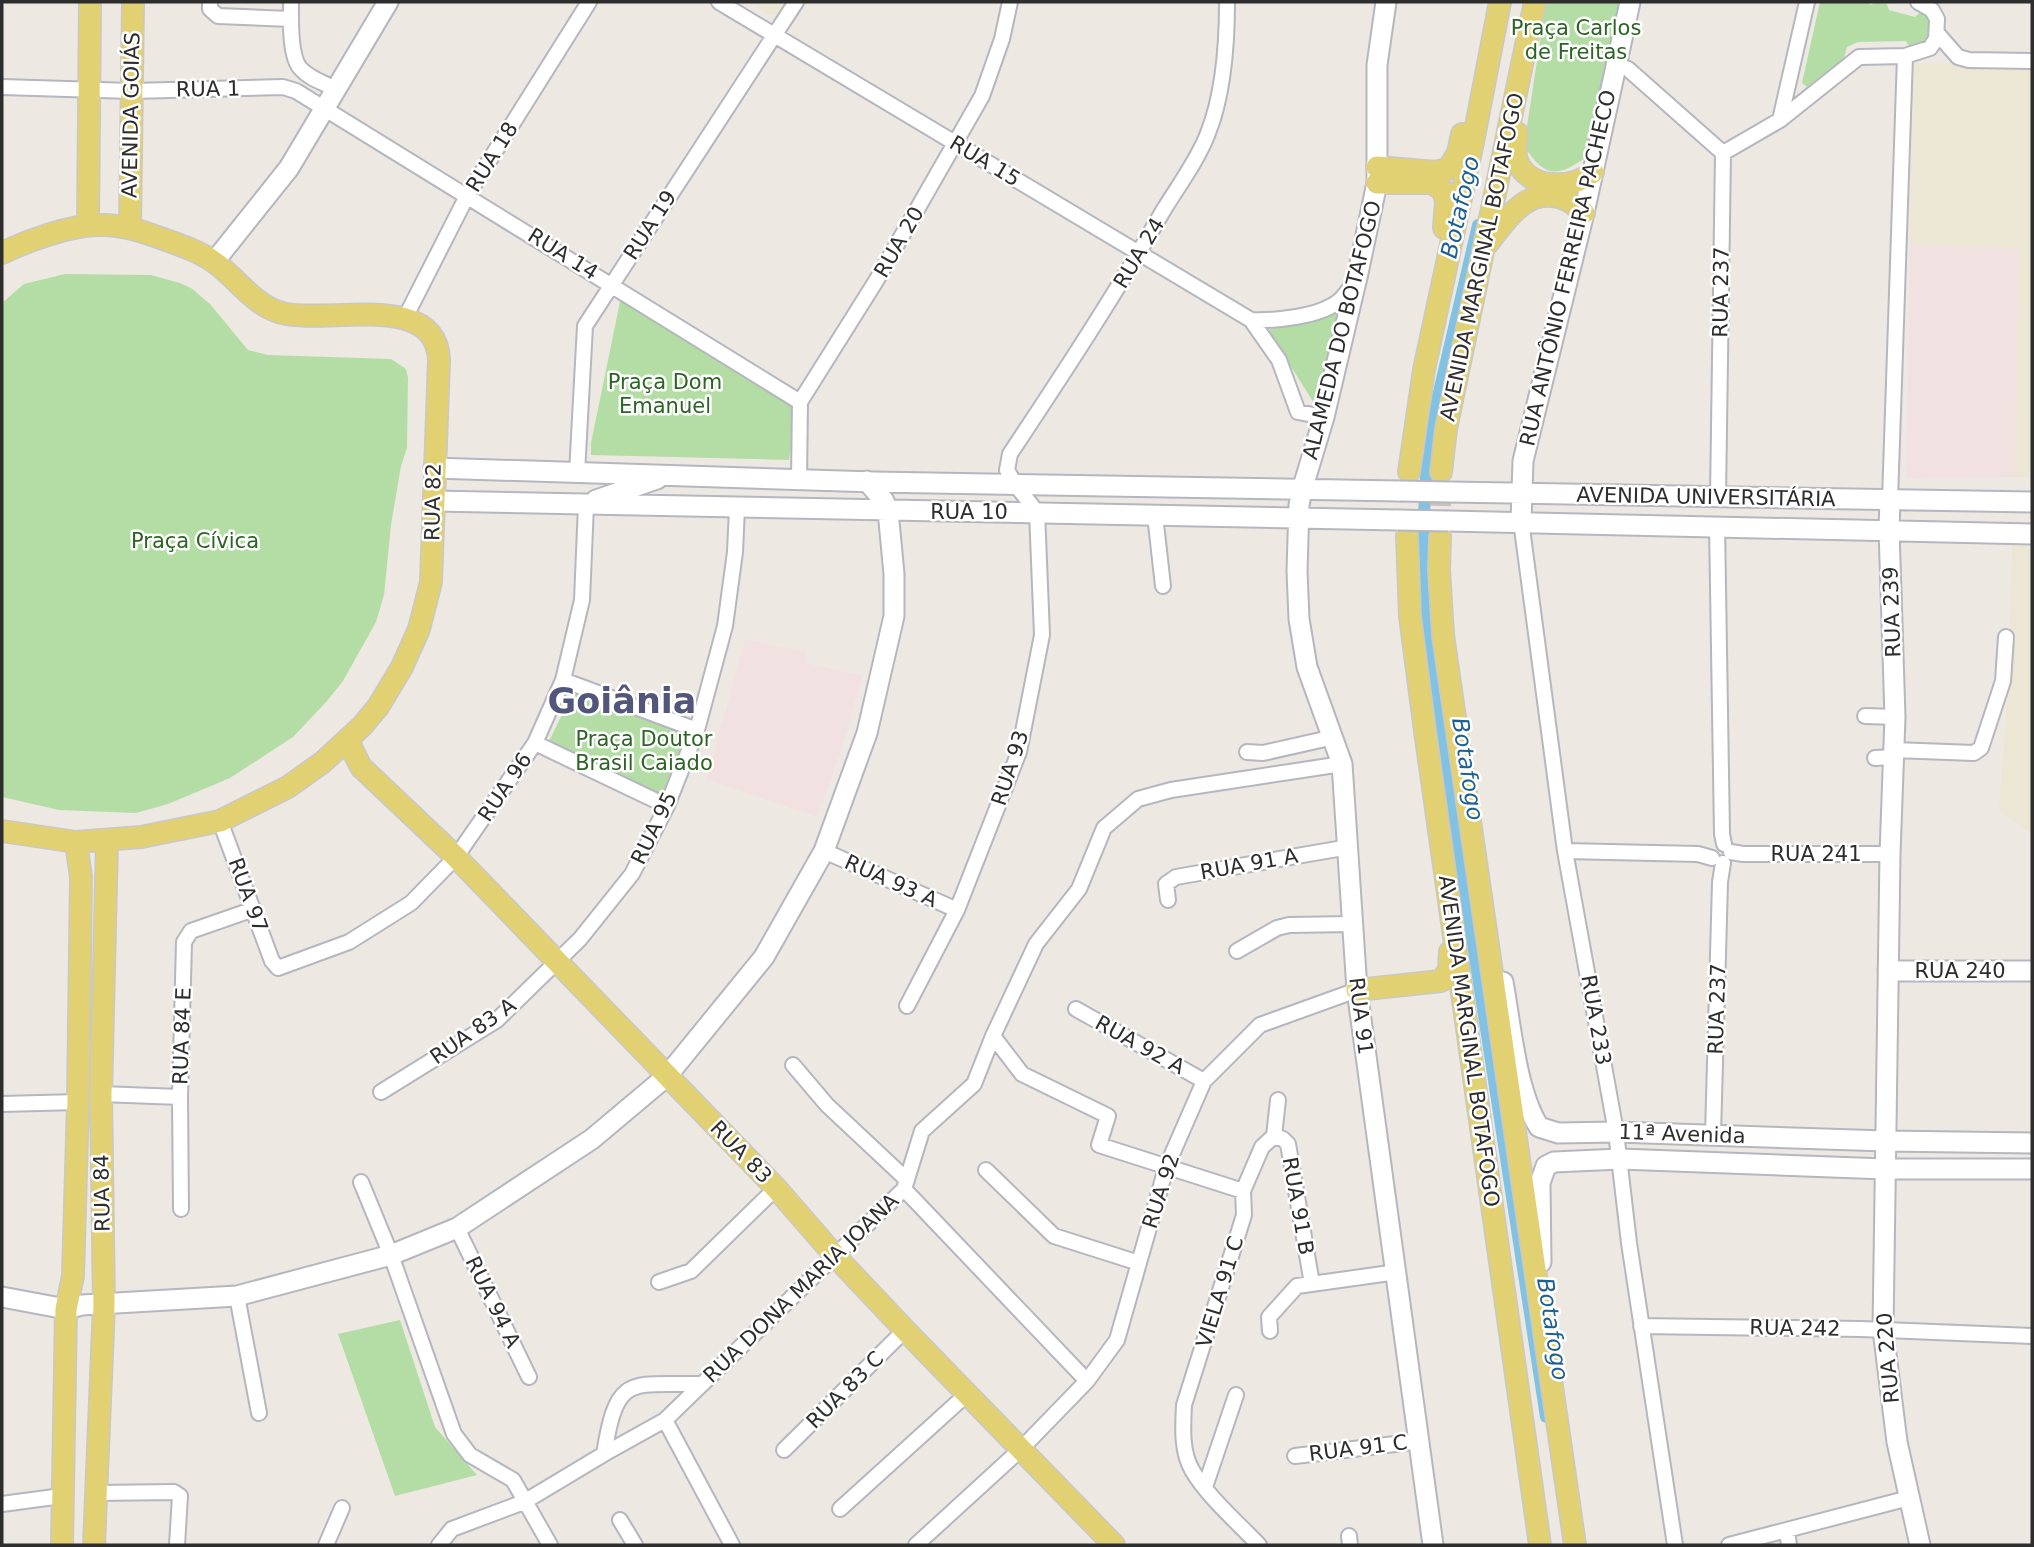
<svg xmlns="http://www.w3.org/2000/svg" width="2034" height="1547" font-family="'DejaVu Sans',sans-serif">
<rect width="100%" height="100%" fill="#ede9e2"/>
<path fill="#ece6d4" d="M 749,2 L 788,2 L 782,12 L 769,15 Z
M 1912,63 L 2032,65 L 2032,477 L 2015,477 L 2014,472 L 2019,249 L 1910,244 Z
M 2012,545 L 2032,546 L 2032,834 L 1999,811 L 2008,693 Z"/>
<path fill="#f2e1e1" d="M 1910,244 L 2019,249 L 2015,477 L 1906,478 Z
M 745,639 L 805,652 L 806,663 L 863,676 L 838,759 L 817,817 L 705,779 L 710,769 Z"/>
<path fill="#b3dda5" d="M 1546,2 L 1620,2 L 1588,156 C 1557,178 1545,178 1524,146 Z
M 1820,2 L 1867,2 L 1871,5 L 1875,2 L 1886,2 L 1889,10 L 1915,17 L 1923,10 L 1932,15 L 1932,34 L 1927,42 L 1910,48 L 1906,41 L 1858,42 L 1847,47 L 1844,58 L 1807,87 L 1802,83 Z
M 65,274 L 151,275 L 180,283 L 191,288 L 210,304 L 248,350 L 268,355 L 391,359 L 406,369 L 408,378 L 407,448 L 401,466 L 391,525 L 384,595 L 376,622 L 343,681 L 327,701 L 293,737 L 230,778 L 168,804 L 136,813 L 59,810 L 2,797 L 2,303 L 24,284 Z
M 621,297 L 797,407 L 789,460 L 591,455 L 591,443 Z
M 1349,305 L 1317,408 L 1268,330 Z
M 573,692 L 690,732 L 664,796 L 549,741 Z
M 400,1320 L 435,1427 L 477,1475 L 395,1496 L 338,1334 Z"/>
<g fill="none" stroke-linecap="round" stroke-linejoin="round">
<path stroke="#81c1e2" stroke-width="12" d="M 1478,225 L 1432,422 L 1427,457 L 1422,555 L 1427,629 L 1438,718 L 1546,1417"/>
<path stroke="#c7c3be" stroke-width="21" stroke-dasharray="21 10" stroke-linecap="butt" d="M 1440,537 L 1441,473"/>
<defs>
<path id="street" d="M 210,2 L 210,9 L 218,16 L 291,19
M 291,2 C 291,18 289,57 301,69 C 310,79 324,83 336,89
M 719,2 L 1251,320 C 1275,321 1319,317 1339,301 C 1344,297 1349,289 1353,284
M 1937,33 L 1958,57 L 1969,60 L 2032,61
M 1615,64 L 1628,69 L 1723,153
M 2,87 L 132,91 L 283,87 L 296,91 L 800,402
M 1780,120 L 1807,2
M 1723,153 L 1780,120 L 1859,57 L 1905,56 L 1930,48 L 1936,39 L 1937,19 L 1932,10 L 1918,2
M 405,318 L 467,196 L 589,2
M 1251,320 L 1279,360 L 1298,412 L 1324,417
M 577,473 L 585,326 L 796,2
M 799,479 L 800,402 L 876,281 L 982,96 L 1002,39 L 1010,2
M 1718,497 L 1723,153
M 1890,500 L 1905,56
M 1155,515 L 1163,586
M 1521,521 L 1565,851 L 1616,1132 L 1629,1243 L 1675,1545
M 1717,525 L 1722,834 L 1724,844
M 563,680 L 697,730
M 1865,716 L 1895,717
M 535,743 L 667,806
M 1894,750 L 1974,753 L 1981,748 L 2003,681 L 2006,637
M 1247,752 L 1263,753 L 1334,737
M 1875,758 L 1894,757
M 220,821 L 272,961 L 278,968 L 349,942 L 411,903 L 456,857 L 535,743 L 563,680 L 582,600 L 586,505
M 824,851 L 957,910
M 1565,851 L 1698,854 L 1712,858
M 1731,852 L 1743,854 L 1890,854
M 1168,900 L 1166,884 L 1176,877 L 1349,847
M 1237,951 L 1277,928 L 1289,925 L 1353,924
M 907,1006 L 957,910 L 1019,752 L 1042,635 L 1037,512 L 1015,484 L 1007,470 L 1010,454 C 1063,374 1115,295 1163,211 C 1177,188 1199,158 1208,133 C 1224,93 1227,44 1227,2
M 1076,1009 L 1204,1081
M 993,1036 L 1022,1074 L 1108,1116 L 1099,1145 L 1243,1191
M 793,1065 L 827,1105 L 907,1180
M 381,1092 L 497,1020 L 580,939 L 632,874 L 667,806 L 697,730 L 725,626 L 735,552 L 737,508
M 101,1094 L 180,1097
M 2,1104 L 78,1102
M 1713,1135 L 1720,882 L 1723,863
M 1274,1136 L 1283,1139 L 1288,1144 L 1312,1284
M 986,1170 L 1054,1236 L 1139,1263
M 361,1182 L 391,1255 L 454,1434 L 470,1455 L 513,1480 L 550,1545
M 904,1189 L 1087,1381
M 181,1209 L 180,1097 L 184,942 L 191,931 L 254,909
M 457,1228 L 529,1377
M 659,1282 L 691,1271 L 776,1188
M 237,1296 L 259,1413
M 1641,1326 L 1861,1329 L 2032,1336
M 1270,1331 L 1269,1317 L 1297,1286 L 1397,1272
M 665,1420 L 732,1545
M 784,1450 L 905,1330
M 604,1454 C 617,1373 629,1385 702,1384
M 1295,1456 L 1420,1441
M 1205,1487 L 1236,1395
M 97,1493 L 174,1492 L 180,1496 L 177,1545
M 2,1504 L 62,1496
M 840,1509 L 967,1394
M 620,1520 L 635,1545
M 1787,1531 L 1789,1545
M 1349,1536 L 1350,1545
M 326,1545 L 342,1508
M 439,1545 L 452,1529 L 524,1502 L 604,1454 L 665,1420 L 904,1189 L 922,1131 L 974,1084 L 993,1036 L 1036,944 L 1079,889 L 1104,828 L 1138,799 L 1171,790 L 1342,764
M 916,1545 L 1021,1449 L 1087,1381 L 1117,1340 L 1166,1168 L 1204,1081 L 1260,1025 L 1357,990
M 1259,1545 C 1238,1523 1207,1496 1192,1470 C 1181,1451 1183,1426 1184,1405 L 1244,1215 L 1243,1191 L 1262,1147 L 1274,1136 L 1278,1100
M 1729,1545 L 1909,1498"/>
<path id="secondary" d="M 1386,2 L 1377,65 L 1377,183 L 1358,273 L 1324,417 L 1302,490 L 1299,505 L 1297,571 L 1299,619 L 1307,667 L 1342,764 L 1357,990 L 1433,1545
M 214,262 L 289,168 L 388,2
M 434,468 L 874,482 L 1400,491
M 1449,492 L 2032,502
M 596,500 L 657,479
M 1890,500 L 1889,529 L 1895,717 L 1890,854 L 1883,1330 L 1897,1442 L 1920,1545
M 434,501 L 1398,520
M 1448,521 L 2032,534
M 1521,521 L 1523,461 L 1584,213 L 1630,2
M 1888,971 L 2032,971
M 1503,982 C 1511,1025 1516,1091 1539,1127 L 1558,1133 L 1616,1132 L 1886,1141 L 2032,1143
M 1541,1262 L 1540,1183 L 1546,1166 L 1554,1162 L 1620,1159 L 1885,1169 L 2032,1169
M 2,1297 L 66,1309 L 82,1305 L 237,1296 L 391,1255 L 457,1228 L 592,1139 L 667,1076 L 764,957 L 824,851 L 867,733 L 894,616 L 894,574 L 888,511 L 884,501 L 867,481"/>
<path id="primary" d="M 1517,133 C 1517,140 1514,153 1517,160 C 1527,190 1573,190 1593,172
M 1377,167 L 1436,172 L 1448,169 L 1458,153 L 1462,134
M 1377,183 L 1431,183 L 1443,190 L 1446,201 L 1444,228
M 88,225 L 90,2
M 130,228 L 133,2
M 1488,243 C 1508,218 1529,183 1567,200 C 1573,203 1579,209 1584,213
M 2,253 C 27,241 70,225 99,225 C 122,224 144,232 166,240 C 183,246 200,252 214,262 C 237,278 254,306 282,313 C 325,325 436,290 439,360 L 431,582 L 419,629 L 402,667 L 378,707 L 362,726 L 323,762 L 288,787 L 220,821 L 141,837 L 76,842 L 2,831
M 1409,472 L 1424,370 L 1473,142 L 1500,2
M 1441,472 L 1446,429 L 1535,2
M 1407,536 L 1410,616 L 1425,731 L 1540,1545
M 1440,537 L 1439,570 L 1443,635 L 1575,1545
M 350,737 L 351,747 L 361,767 L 456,857 L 776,1188 L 836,1257 L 905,1330 L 1114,1545
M 1357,990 L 1441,981 L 1449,970 L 1450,952
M 62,1545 L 66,1309 L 73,1276 L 78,1102 L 81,877 L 76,842
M 94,1545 L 104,1305 L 101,1094 L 107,841"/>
</defs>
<use href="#street" stroke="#b5b6bf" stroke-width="18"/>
<use href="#secondary" stroke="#b5b6bf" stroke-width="23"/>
<use href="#primary" stroke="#c8c8c8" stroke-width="24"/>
<use href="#street" stroke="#fff" stroke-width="14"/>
<use href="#secondary" stroke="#fff" stroke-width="19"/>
<use href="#primary" stroke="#e2d172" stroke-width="21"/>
<defs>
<path id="secondary-bridge" d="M 1400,491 L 1449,492
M 1398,520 L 1448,521"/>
</defs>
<use href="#secondary-bridge" stroke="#b5b6bf" stroke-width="23" stroke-linecap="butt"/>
<use href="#secondary-bridge" stroke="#fff" stroke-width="19"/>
</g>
<g text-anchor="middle" stroke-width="5" stroke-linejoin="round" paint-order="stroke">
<g font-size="21" fill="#2c6424" stroke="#fff">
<text x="1576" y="35">Praça Carlos<tspan x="1576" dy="24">de Freitas</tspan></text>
<text x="665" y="389">Praça Dom<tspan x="665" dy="24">Emanuel</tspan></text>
<text x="195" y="548">Praça Cívica</text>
<text x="644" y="746">Praça Doutor<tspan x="644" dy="24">Brasil Caiado</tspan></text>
</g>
<g font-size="21" fill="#2d2d2d" stroke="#fff">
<text transform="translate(208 89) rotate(-1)" y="7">RUA 1</text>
<text transform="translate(131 115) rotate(-89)" y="7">AVENIDA GOIÁS</text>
<text transform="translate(492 157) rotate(-58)" y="7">RUA 18</text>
<text transform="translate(985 161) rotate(31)" y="7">RUA 15</text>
<text transform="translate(650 225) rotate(-57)" y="7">RUA 19</text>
<text transform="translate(899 242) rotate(-60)" y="7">RUA 20</text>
<text transform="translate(1139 253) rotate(-59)" y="7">RUA 24</text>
<text transform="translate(563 254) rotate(32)" y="7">RUA 14</text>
<text transform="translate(1482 257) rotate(-78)" y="7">AVENIDA MARGINAL BOTAFOGO</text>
<text transform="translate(1568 268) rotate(-77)" y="7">RUA ANTÔNIO FERREIRA PACHECO</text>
<text transform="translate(1721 292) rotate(-89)" y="7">RUA 237</text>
<text transform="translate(1342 330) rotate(-76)" y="7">ALAMEDA DO BOTAFOGO</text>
<text transform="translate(1706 497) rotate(1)" y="7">AVENIDA UNIVERSITÁRIA</text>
<text transform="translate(433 502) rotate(-89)" y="7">RUA 82</text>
<text x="969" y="519">RUA 10</text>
<text transform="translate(1892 612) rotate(-92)" y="7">RUA 239</text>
<text transform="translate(1010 768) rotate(-72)" y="7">RUA 93</text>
<text transform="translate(505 787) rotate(-56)" y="7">RUA 96</text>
<text transform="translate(654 828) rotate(-64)" y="7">RUA 95</text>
<text x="1816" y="861">RUA 241</text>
<text transform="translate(1249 864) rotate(-10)" y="7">RUA 91 A</text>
<text transform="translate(891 881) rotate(24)" y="7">RUA 93 A</text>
<text transform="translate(248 895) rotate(70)" y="7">RUA 97</text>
<text x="1960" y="978">RUA 240</text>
<text transform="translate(1717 1009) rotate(-88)" y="7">RUA 237</text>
<text transform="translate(1361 1016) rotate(83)" y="7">RUA 91</text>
<text transform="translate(1596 1020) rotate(80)" y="7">RUA 233</text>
<text transform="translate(473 1031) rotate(-35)" y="7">RUA 83 A</text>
<text transform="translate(182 1036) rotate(-88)" y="7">RUA 84 E</text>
<text transform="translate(1469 1041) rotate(82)" y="7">AVENIDA MARGINAL BOTAFOGO</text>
<text transform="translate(1140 1045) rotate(29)" y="7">RUA 92 A</text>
<text transform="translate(1682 1134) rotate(2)" y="7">11ª Avenida</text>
<text transform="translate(741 1152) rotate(46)" y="7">RUA 83</text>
<text transform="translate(1161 1191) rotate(-72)" y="7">RUA 92</text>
<text transform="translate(102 1193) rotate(-91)" y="7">RUA 84</text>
<text transform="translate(1298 1206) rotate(80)" y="7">RUA 91 B</text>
<text transform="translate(801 1288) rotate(-44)" y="7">RUA DONA MARIA JOANA</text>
<text transform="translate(1220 1292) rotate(-73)" y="7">VIELA 91 C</text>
<text transform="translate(493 1302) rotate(64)" y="7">RUA 94 A</text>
<text transform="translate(1795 1328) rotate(1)" y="7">RUA 242</text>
<text transform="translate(1888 1358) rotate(-95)" y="7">RUA 220</text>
<text transform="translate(845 1390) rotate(-45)" y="7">RUA 83 C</text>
<text transform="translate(1358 1448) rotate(-7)" y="7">RUA 91 C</text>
</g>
<g font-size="23" font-style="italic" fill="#1d6092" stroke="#fff">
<text transform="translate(1460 207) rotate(-77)" y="8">Botafogo</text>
<text transform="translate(1468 769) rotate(81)" y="8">Botafogo</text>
<text transform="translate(1553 1329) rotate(81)" y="8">Botafogo</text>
</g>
<g font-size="35" font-weight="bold" fill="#52567a" stroke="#fff">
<text x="622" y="713">Goiânia</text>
</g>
</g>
<rect width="2034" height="1547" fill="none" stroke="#2d2d2d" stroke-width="7"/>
</svg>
